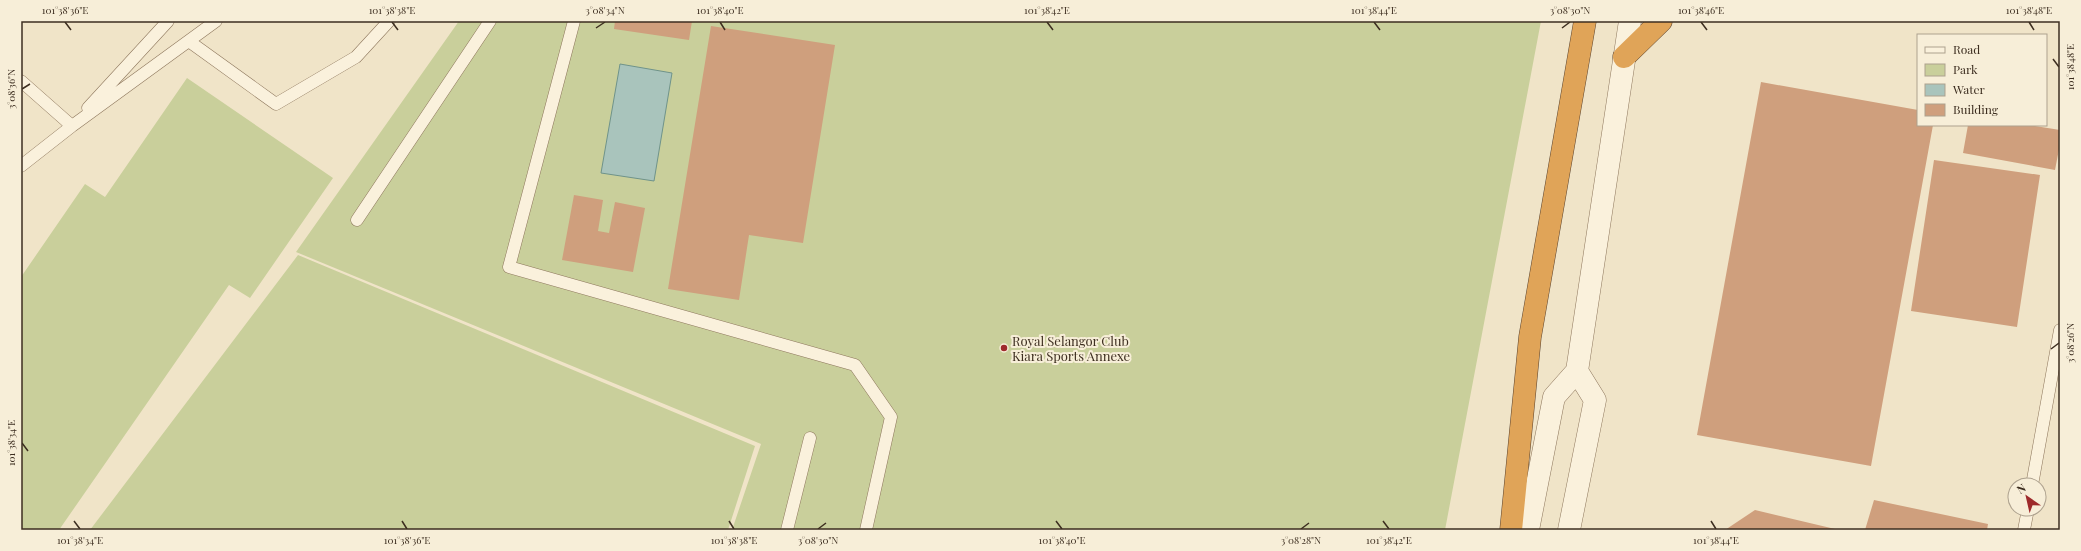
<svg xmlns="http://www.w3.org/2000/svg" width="2081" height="551" font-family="'Playfair Display',serif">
<rect width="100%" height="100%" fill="#f0e4c8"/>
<path fill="#c9cf9b" d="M 459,21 L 1541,21 L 1445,530 L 732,530 L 761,444 L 296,252 Z
M 187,78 L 333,178 L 250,298 L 229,285 L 59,530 L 21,530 L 21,277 L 85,184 L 105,197 Z
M 298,255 L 755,446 L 728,530 L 90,530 Z"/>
<path fill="#a9c4bc" stroke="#6f938a" d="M 620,64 L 672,73 L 654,181 L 601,173 Z"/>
<path fill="#cf9f7d" d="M 615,21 L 692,21 L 689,40 L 614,29 Z
M 711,26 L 835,45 L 803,243 L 749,235 L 739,300 L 668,289 Z
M 1761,82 L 1918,110 L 1918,125 L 1933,125 L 1871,466 L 1697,435 Z
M 1968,125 L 2029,125 L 2060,130 L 2060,144 L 2055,170 L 1963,153 Z
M 1934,160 L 2040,175 L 2017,327 L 1911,311 Z
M 574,195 L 603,200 L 598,231 L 609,233 L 615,202 L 645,208 L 633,272 L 562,260 Z
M 1874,500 L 1988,524 L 1987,530 L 1865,530 Z
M 1755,510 L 1835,529 L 1835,530 L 1725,530 Z"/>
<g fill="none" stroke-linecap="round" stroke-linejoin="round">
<defs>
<path id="lane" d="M 574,21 L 509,267 L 855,365 L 891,417 L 866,530
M 190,42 L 276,104 L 356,57 L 389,21
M 21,81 L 72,126
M 88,108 L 168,21
M 21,166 L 72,126 L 216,21
M 357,220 L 490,21
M 2032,485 L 2060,330
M 787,530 L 810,438
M 2024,530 L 2028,509"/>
<path id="street" d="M 1528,530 L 1554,397 L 1577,371 L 1630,21
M 1569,530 L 1595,400 L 1577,371"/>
<path id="highway" d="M 1624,57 L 1661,21
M 1511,530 L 1530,337 L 1585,21"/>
</defs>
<use href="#lane" stroke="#8d765c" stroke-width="13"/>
<use href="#street" stroke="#8d765c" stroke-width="23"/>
<use href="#highway" stroke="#5b4430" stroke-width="23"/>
<use href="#lane" stroke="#faf1dc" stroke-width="12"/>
<use href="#street" stroke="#faf1dc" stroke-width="22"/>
<use href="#highway" stroke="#e0a458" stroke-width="22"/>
</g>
<path fill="none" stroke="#3d2e20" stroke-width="1.5" d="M 65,22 L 71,30M 392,22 L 398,30M 720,22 L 725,30M 1047,22 L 1053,30M 1374,22 L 1380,30M 1701,22 L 1707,30M 2029,22 L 2034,30M 596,28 L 605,22M 1562,28 L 1570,22M 2053,59 L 2059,67M 22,89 L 30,84M 2051,349 L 2059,343M 22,443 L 28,451M 74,521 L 80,529M 402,521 L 407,529M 729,521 L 734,529M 1056,521 L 1062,529M 1383,521 L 1389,529M 1711,521 L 1716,529M 818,529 L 826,523M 1301,529 L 1309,523"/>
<circle fill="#9e2a2b" stroke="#f7eed8" stroke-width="1.5" cx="1004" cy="348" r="4"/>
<g text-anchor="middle" stroke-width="4" stroke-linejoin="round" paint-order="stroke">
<g font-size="13" fill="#3d2e20" stroke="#f7eed8" text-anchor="start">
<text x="1012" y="346">Royal Selangor Club<tspan x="1012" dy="15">Kiara Sports Annexe</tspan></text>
</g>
</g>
<rect width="2081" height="551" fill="none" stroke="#f7eed8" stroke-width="44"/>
<rect x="1917" y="34" width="130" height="92" fill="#f7eed8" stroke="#ada18e"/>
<rect x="1925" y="47" width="20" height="6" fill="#faf1dc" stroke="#ada18e"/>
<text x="1953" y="54" font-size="12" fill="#3d2e20">Road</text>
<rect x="1925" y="64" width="20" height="12" fill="#c9cf9b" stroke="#ada18e"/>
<text x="1953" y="74" font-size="12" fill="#3d2e20">Park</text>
<rect x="1925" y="84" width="20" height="12" fill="#a9c4bc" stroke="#ada18e"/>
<text x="1953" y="94" font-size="12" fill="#3d2e20">Water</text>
<rect x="1925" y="104" width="20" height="12" fill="#cf9f7d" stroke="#ada18e"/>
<text x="1953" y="114" font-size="12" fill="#3d2e20">Building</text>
<g transform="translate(2027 497) rotate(326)"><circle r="19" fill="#f7eed8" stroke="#ada18e"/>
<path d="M0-3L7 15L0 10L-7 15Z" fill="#9e2a2b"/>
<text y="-6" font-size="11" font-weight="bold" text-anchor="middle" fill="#3d2e20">N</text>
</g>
<rect x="22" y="22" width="2037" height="507" fill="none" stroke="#3d2e20" stroke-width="1.5"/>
<g font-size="10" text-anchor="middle" fill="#3d2e20">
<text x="65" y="14">101°38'36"E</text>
<text x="392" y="14">101°38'38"E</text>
<text x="605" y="14">3°08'34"N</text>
<text x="720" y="14">101°38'40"E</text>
<text x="1047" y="14">101°38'42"E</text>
<text x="1374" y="14">101°38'44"E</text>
<text x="1570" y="14">3°08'30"N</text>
<text x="1701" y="14">101°38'46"E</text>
<text x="2029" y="14">101°38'48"E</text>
<text transform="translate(2070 67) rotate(-90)" y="4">101°38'48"E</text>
<text transform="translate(11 89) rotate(-90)" y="4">3°08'36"N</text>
<text transform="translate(2070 343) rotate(-90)" y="4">3°08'26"N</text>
<text transform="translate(11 443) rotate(-90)" y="4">101°38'34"E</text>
<text x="80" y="544">101°38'34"E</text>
<text x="407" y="544">101°38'36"E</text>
<text x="734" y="544">101°38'38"E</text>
<text x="818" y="544">3°08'30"N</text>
<text x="1062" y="544">101°38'40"E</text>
<text x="1301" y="544">3°08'28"N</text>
<text x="1389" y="544">101°38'42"E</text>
<text x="1716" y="544">101°38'44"E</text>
</g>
</svg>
